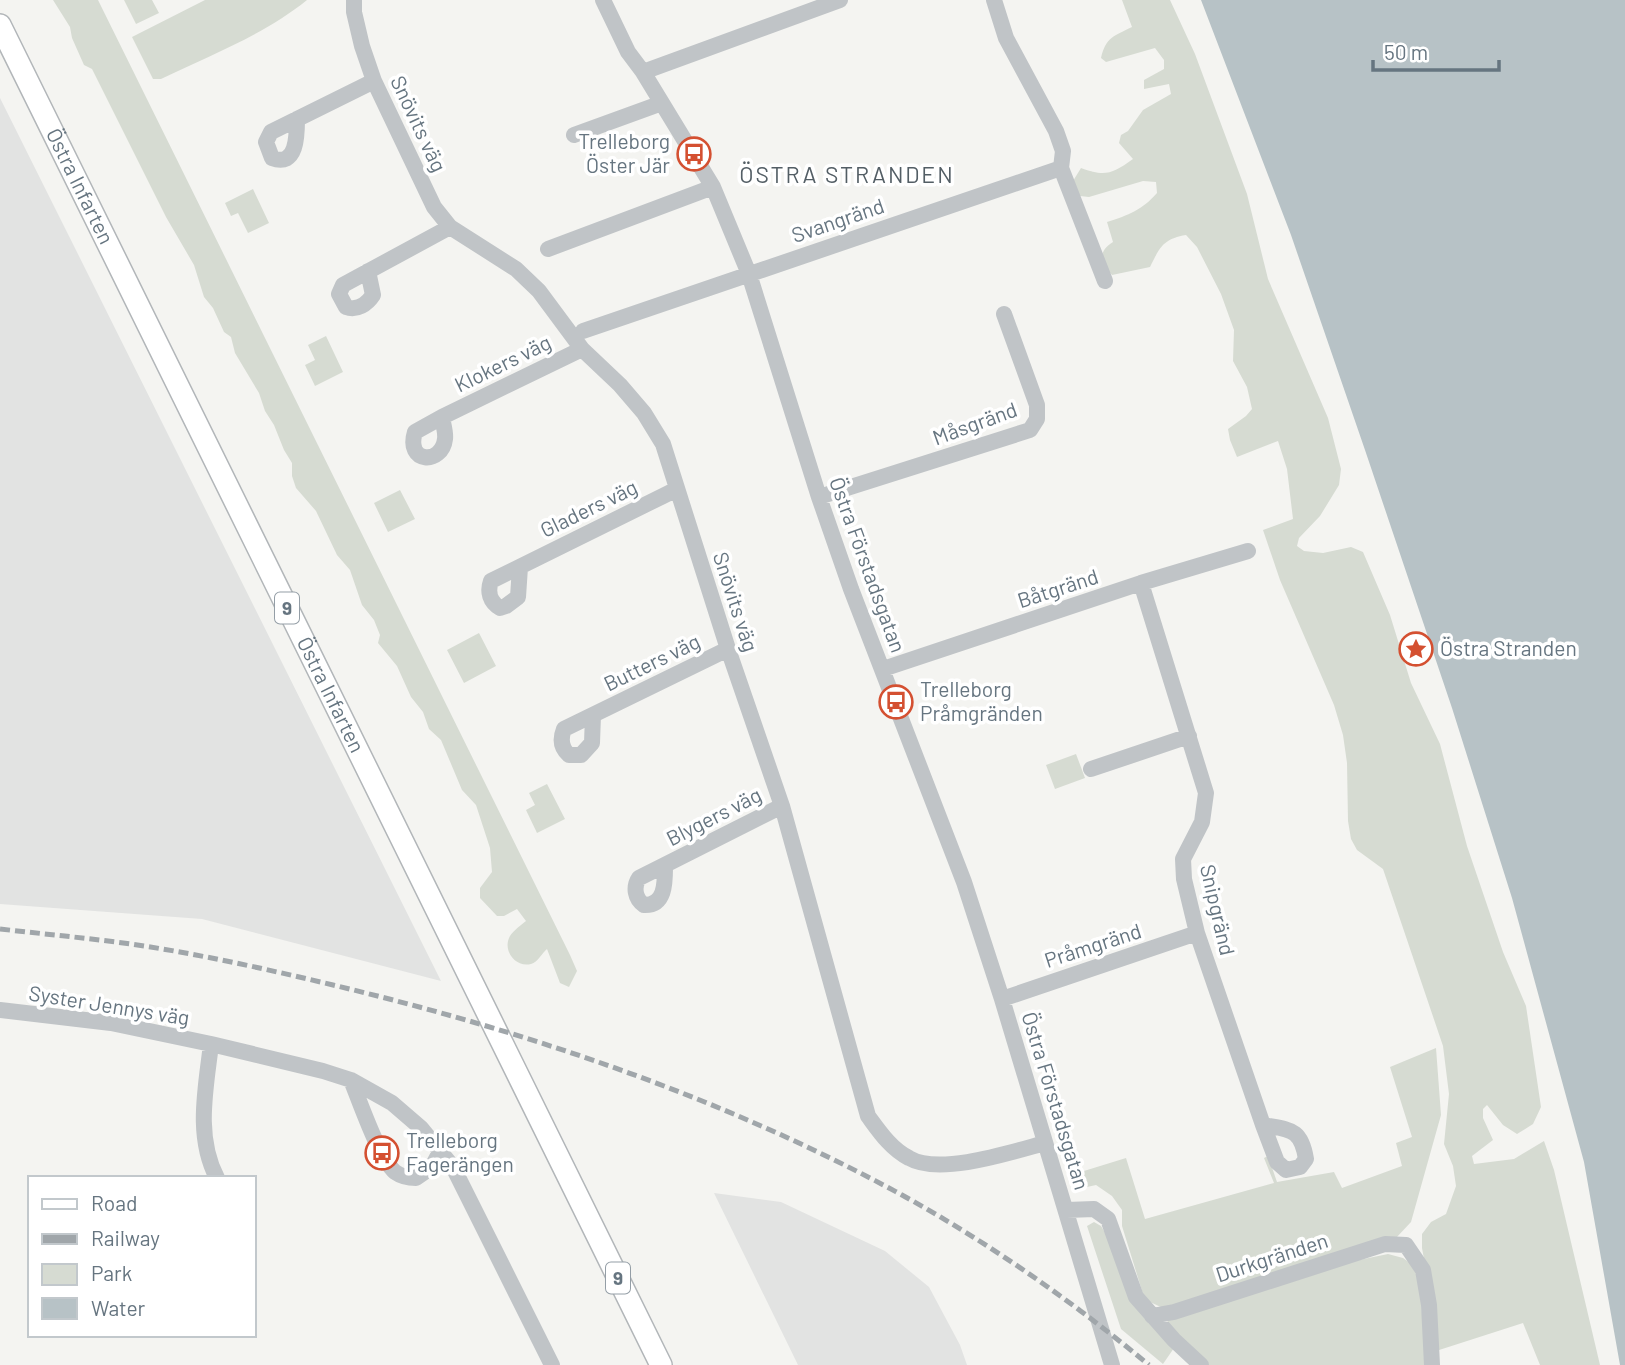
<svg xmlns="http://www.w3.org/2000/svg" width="1625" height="1365" font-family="Barlow,sans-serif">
<rect width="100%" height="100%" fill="#f4f4f1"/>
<path fill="#e2e3e2" d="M 0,98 L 441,981 L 202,919 L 0,904 Z
M 714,1193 L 781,1202 L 885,1251 L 929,1287 L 960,1345 L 967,1365 L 798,1365 Z"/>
<path fill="#d6dbd2" d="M 53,0 L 98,0 L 570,955 L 577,971 L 569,987 L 560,983 L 547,949 C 542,953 538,962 531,964 C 515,968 502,950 510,936 C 514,930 521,925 526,921 L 517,909 L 504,916 L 497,916 L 480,898 L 480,888 L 492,872 L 490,848 L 476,805 L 462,790 L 441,740 L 429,729 L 423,712 L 411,697 L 397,666 L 378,643 L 380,635 L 374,620 L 362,605 L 350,570 L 337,555 L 316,511 L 296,488 L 292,476 L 292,463 L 284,450 L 274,425 L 265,411 L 259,393 L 235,353 L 231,337 L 224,332 L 213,308 L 204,297 L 194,265 L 166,217 L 92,69 L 84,65 L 72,38 L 70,27 Z
M 124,0 L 152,0 L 159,13 L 136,24 Z
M 205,0 L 307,0 C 264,35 210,55 161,79 L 153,79 L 132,37 Z
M 1122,0 L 1170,0 L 1195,54 L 1247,194 L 1268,279 L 1328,418 L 1341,469 L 1339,485 L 1320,516 L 1299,538 L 1297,546 L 1304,551 L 1323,553 L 1351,547 L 1363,552 L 1390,615 L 1411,683 L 1440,744 L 1467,846 L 1503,952 L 1526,1006 L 1541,1107 L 1533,1124 L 1517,1134 L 1503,1125 L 1487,1105 L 1483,1109 L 1483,1118 L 1493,1140 L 1472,1156 L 1474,1164 L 1514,1159 L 1544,1141 L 1554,1170 L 1600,1365 L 1540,1365 L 1523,1323 L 1436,1351 L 1433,1308 L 1422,1248 L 1422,1234 L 1431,1222 L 1446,1214 L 1456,1186 L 1453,1166 L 1444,1144 L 1449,1094 L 1443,1046 L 1383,869 L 1357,850 L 1351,839 L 1348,821 L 1347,763 L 1343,735 L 1334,705 L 1280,580 L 1263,530 L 1293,519 L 1287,469 L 1278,441 L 1237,457 L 1230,440 L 1228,429 L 1246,416 L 1252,409 L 1247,387 L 1233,361 L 1234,330 L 1221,294 L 1197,247 L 1186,235 C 1163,239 1160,247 1150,267 L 1112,275 C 1101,261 1097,252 1113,242 L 1107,222 C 1129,215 1142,210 1157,193 L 1156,182 L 1143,181 L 1089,197 L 1080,196 L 1073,181 L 1081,168 C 1105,177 1112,174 1133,159 L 1119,143 L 1121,135 L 1128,131 L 1143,110 L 1171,94 L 1169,84 L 1144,89 L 1144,80 L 1164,69 L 1164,60 L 1155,48 L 1106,62 L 1101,58 C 1106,37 1114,36 1132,27 Z
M 253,189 L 269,223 L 248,233 L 238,213 L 231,216 L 225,203 Z
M 326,336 L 343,372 L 315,386 L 305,365 L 315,360 L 308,345 Z
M 400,490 L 415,519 L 388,532 L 374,503 Z
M 479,633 L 496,666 L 464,683 L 447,650 Z
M 1076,754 L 1085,778 L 1055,789 L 1046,765 Z
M 547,784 L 565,819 L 537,833 L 526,810 L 535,805 L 529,793 Z
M 1436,1048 L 1441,1115 L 1411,1222 L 1396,1238 L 1163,1308 L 1150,1302 L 1143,1294 L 1122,1226 L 1122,1210 L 1112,1196 L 1096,1185 L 1078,1189 L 1071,1175 L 1126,1158 L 1145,1219 L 1274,1183 L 1264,1158 L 1268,1156 L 1277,1182 L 1334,1172 L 1342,1188 L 1402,1166 L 1396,1143 L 1412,1137 L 1390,1067 Z
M 1094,1222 L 1101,1226 L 1174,1348 L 1163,1364 L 1121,1329 L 1087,1226 Z
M 1388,1254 L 1403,1258 L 1410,1263 L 1419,1276 L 1426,1365 L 1207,1365 L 1167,1324 L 1168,1320 L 1359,1260 Z"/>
<path fill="#b7c2c6" d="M 1201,0 L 1625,0 L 1625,1365 L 1620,1365 L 1584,1162 L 1512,898 L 1452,708 L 1365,450 L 1291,235 Z"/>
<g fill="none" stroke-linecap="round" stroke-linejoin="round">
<defs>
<g id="major">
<path id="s1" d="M 0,25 L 661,1365"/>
</g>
</defs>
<use href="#major" stroke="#b2b6b9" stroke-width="24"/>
<path stroke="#c0c4c7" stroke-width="16" d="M 354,0 L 354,12 L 362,46 L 374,81 L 434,207 L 450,227 L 516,269 L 539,291 L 582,349 L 620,385 L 644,413 L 663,444 L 728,649 L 782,806 L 868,1116 C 879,1131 891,1149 909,1158 C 939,1176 1012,1152 1045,1143
M 603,0 L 628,52 L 643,72 L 713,187 L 749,274 L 819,497 L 851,589 L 964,882 L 1002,999 L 1112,1365
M 994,0 L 1006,38 L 1056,131 L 1063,151 L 1061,168 L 1105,281
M 643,72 L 840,0
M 297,119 C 297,135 297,168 272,158 L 266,142 L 271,132 L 374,81
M 574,135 L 662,103
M 548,249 L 713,187
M 368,271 L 373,295 C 367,304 357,311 346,307 L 339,294 L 343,285 L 450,227
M 583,331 L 1061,168
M 442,417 C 443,424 446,432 445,439 C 442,465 405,464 415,432 L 442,417 L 582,349
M 819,497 L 1030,430 L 1037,419 L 1037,405 L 1004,314
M 520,567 L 518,597 L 506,606 L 500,608 C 490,602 487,592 491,581 L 663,496 L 677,489
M 1141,583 L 1206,793 L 1202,822 L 1183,859 L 1184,879 L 1197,933 L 1263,1125 L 1277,1162 L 1286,1170 L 1300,1167 L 1306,1159 C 1301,1128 1290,1130 1263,1125
M 883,669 L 1141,583 L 1248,551
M 593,715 L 592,743 L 581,755 L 569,755 C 561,748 560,739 564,729 L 728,649
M 1091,769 L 1189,736
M 665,865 C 665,881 666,906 644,905 C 635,899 633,887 639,878 L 782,806
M 1002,999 L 1197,933
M 0,1010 L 111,1023 L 211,1044 L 323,1071 L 351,1080 L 392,1103 L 421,1128 L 453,1167 L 552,1365
M 211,1044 C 206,1088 195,1136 217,1178
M 351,1080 C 360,1102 379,1158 395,1172 C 402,1177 408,1178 416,1178 L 432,1167 L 441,1150
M 1067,1210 L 1094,1209 L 1108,1219 L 1136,1297 L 1174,1340 L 1201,1365
M 1152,1316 L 1174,1312 L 1385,1244 L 1406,1245 L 1423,1270 L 1429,1305 L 1432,1365"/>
<use href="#major" stroke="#fff" stroke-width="21"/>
<path stroke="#a0a6aa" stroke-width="5" stroke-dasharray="10 5" stroke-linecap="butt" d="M 0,929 C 44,934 87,938 131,944 C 199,954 266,969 333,985 C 529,1032 724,1098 902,1195 C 989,1243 1072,1301 1149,1365"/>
</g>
<defs>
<symbol id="bus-ring" viewBox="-11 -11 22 22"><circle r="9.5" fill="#fff" stroke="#d45031" stroke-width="1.5"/><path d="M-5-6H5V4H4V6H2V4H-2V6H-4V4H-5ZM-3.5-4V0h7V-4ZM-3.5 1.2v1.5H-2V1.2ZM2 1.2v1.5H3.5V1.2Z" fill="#d45031"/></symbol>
<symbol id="sight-ring" viewBox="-11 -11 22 22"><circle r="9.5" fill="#fff" stroke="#d45031" stroke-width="1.5"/><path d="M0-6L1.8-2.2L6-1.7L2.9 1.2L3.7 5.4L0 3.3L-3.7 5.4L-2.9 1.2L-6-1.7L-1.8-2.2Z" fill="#d45031"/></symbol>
</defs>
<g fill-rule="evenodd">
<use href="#bus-ring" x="675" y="135" width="38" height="38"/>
<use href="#sight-ring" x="1397" y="630" width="38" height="38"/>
<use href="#bus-ring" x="877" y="683" width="38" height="38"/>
<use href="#bus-ring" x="363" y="1134" width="38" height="38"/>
</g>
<g text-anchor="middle" stroke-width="7" stroke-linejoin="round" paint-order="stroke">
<g fill="#fff" stroke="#949ea6" stroke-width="2">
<rect x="275" y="592.5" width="24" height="31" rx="5"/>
<rect x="606" y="1262.5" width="24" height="31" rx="5"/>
</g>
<g font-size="19" font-weight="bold" fill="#667580">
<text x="287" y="615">9</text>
<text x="618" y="1285">9</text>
</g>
<g font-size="21" fill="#667580" stroke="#fff">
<text transform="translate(418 124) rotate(65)" y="7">Snövits väg</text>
<text dy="7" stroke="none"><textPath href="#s1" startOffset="180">Östra Infarten</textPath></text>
<text transform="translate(838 221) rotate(-19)" y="7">Svangränd</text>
<text transform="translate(503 364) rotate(-26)" y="7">Klokers väg</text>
<text transform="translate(975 424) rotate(-20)" y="7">Måsgränd</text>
<text transform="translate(589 509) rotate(-26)" y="7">Gladers väg</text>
<text transform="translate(867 565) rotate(70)" y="7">Östra Förstadsgatan</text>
<text transform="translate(1058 589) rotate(-18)" y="7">Båtgränd</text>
<text transform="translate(735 602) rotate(72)" y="7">Snövits väg</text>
<text transform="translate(652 663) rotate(-26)" y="7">Butters väg</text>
<text dy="7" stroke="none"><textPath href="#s1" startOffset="747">Östra Infarten</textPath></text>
<text transform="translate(714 817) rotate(-27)" y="7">Blygers väg</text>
<text transform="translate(1217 910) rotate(77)" y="7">Snipgränd</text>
<text transform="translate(1093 946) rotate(-18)" y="7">Pråmgränd</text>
<text transform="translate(109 1006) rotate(9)" y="7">Syster Jennys väg</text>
<text transform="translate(1055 1101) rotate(73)" y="7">Östra Förstadsgatan</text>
<text transform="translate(1272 1258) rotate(-18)" y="7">Durkgränden</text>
</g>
<g font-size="21" fill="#667580" stroke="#fff" text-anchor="start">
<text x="670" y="149" text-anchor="end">Trelleborg<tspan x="670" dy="24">Öster Jär</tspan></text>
<text x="1440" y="656">Östra Stranden</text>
<text x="920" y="697">Trelleborg<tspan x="920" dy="24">Pråmgränden</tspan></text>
<text x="406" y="1148">Trelleborg<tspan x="406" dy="24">Fagerängen</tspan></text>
</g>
<g font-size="23" letter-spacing="2" fill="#535e65" stroke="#fff">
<text x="847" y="183">ÖSTRA STRANDEN</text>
</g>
</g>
<rect x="28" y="1176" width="228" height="161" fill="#ffffff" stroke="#c2c8cc" stroke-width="2"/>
<rect x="42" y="1199" width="35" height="10" fill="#ffffff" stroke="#c2c8cc" stroke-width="2"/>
<text x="91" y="1211" font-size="21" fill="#667580">Road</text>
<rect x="42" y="1234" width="35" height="10" fill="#a0a6aa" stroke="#c2c8cc" stroke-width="2"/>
<text x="91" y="1246" font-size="21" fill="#667580">Railway</text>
<rect x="42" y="1264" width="35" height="21" fill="#d6dbd2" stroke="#c2c8cc" stroke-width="2"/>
<text x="91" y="1281" font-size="21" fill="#667580">Park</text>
<rect x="42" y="1298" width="35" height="21" fill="#b7c2c6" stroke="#c2c8cc" stroke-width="2"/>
<text x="91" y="1316" font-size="21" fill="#667580">Water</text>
<path d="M1373 60v10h126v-10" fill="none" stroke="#667580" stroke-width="3.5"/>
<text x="1384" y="60" font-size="21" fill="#667580" stroke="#ffffff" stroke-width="5" paint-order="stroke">50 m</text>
</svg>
